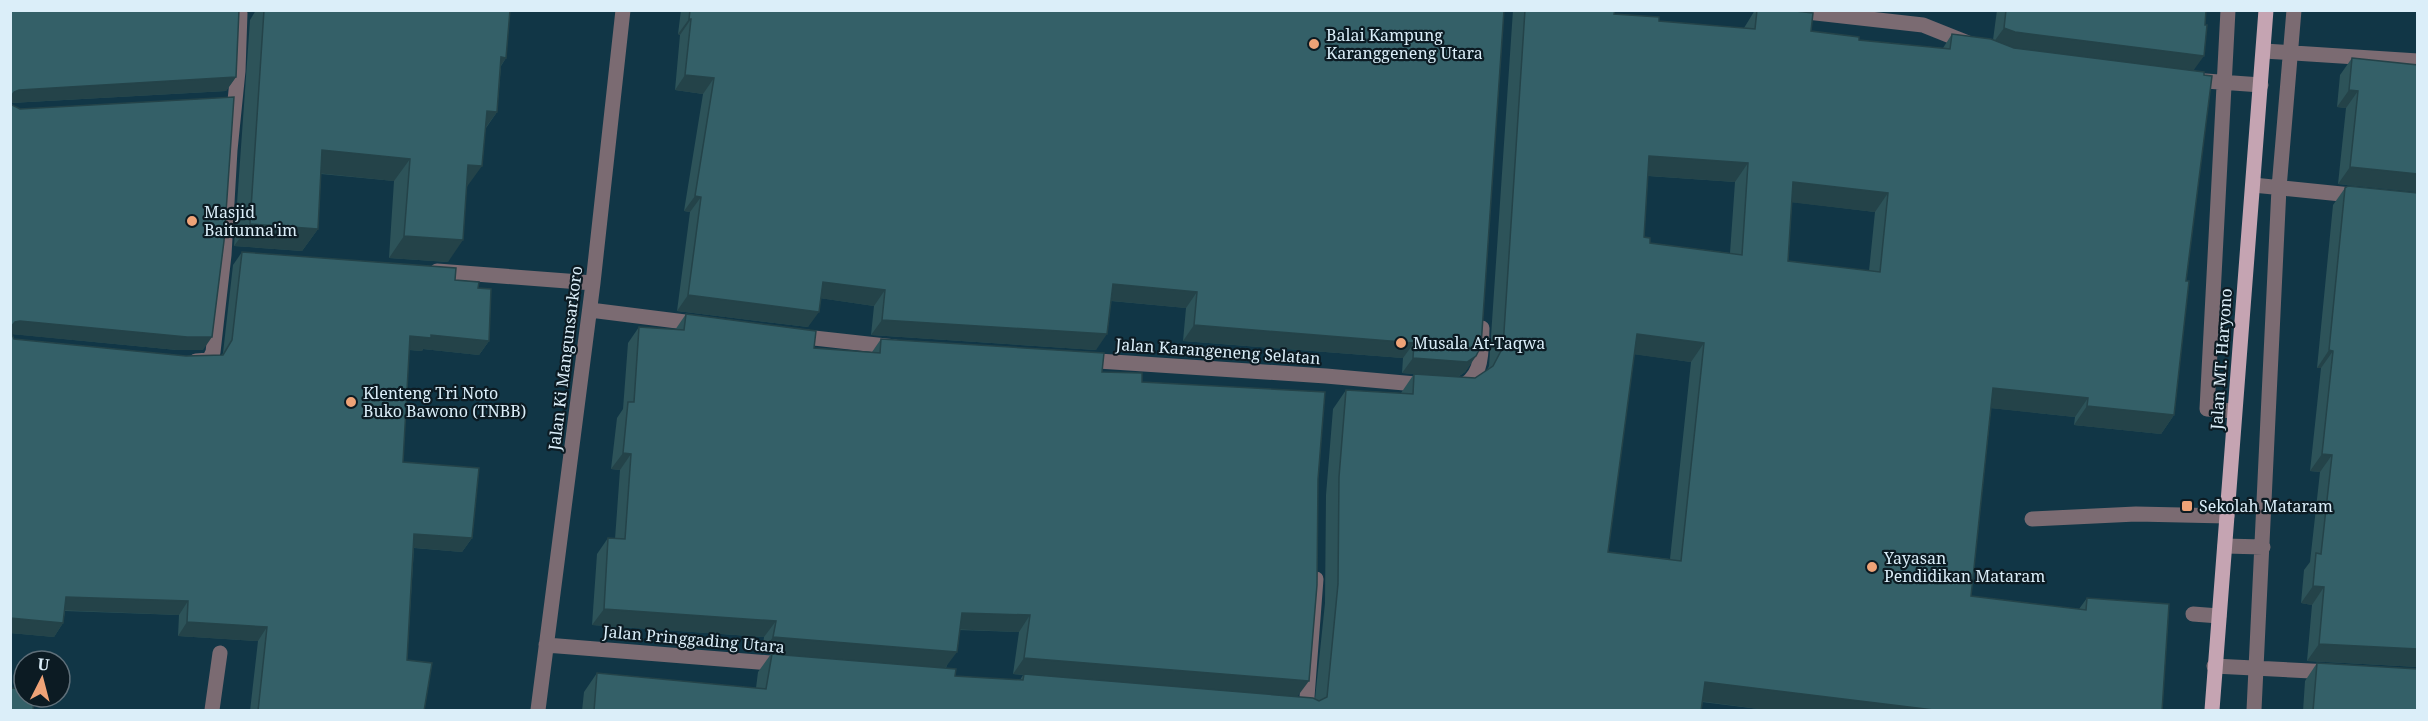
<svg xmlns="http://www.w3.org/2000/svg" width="2428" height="721" font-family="'Noto Serif',serif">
<rect width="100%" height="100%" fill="#113646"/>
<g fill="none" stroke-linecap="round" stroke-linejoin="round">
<path stroke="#7b6b72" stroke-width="15" d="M 1789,10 L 1923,25 L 1968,43
M 2228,10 L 2207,409 L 2234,411
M 2264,51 L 2418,61
M 2192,80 L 2261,85
M 2253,185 L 2361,196
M 437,271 L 593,283
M 590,310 L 701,324
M 796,336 L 895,347
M 1083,360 L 1326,376 L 1427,385
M 196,361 L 209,360 L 213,352 L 224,255 L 230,150 L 238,71 L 240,13
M 1457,388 C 1484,379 1481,352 1482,328
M 2032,519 L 2136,514 L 2227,516
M 2225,546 L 2263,547
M 2193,614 L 2219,616
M 546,645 L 783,664
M 2214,666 L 2331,672
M 212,710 L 220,653
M 538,710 L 593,283 L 623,10
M 1306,710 L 1316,579
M 2254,710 L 2279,188 L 2294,10"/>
<path stroke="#c5a4b2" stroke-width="15" d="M 2212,710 L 2266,10"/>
</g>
<path fill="#2d5359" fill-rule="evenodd" d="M 10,10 L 236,77 L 226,91 L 11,103 L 12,105 L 203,350 L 177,350 L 12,334 L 14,339 L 186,356 L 222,355 L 223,353 L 233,265 L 242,252 L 455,280 L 478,288 L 489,341 L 479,355 L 423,349 L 422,351 L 409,350 L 403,462 L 472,538 L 462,552 L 414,548 L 407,660 L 424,711 L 250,711 L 258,641 L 178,636 L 179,615 L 65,611 L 63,623 L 54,637 L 10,633 Z
M 256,10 L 510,10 L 506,58 L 501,66 L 497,112 L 486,128 L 467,187 L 448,262 L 389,258 L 394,181 L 321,174 L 318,229 L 302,251 L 234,246 L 250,20 Z
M 681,10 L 1504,10 L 1476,356 L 1465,372 L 1458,377 L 1475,378 L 1487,370 L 1489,366 L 1513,10 L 1615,10 L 1614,14 L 1659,21 L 1744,28 L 1755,10 L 1787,10 L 1811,31 L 1859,40 L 1943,48 L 1952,34 L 1993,40 L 1997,10 L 2206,10 L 2194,70 L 2186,281 L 2174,415 L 2161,434 L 2074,425 L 2075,417 L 1991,408 L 1971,596 L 2079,609 L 2087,598 L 2162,711 L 1775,711 L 1702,702 L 1701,711 L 582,711 L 584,692 L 597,673 L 756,688 L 758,672 L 771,654 L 762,653 L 764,637 L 592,625 L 597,554 L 608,538 L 615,539 L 620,470 L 611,469 L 617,418 L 623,409 L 628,343 L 639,327 L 675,330 L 686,314 L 814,348 L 872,352 L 881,339 L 1102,372 L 1142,382 L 1298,697 L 1315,699 L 1325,603 L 1326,495 L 1333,409 L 1346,390 L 1401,393 L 1414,374 L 1402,373 L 1403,358 L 1183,341 L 1186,308 L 1111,301 L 1096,350 L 871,335 L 874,306 L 820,298 L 808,327 L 677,311 L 690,212 L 684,211 L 703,94 L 675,90 L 680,35 L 678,34 ZM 1648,176 L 1735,182 L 1730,253 L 1650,243 L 1644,237 ZM 1792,202 L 1875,212 L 1869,271 L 1788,261 ZM 1634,354 L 1691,362 L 1670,559 L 1608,552 ZM 959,630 L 1019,632 L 1013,674 L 1023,675 L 1020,680 L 955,676 L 946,668 Z
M 2352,58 L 2418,65 L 2418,192 L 2338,184 L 2346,108 L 2337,107 L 2340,75 Z
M 2345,188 L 2418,667 L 2307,661 L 2312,605 L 2301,603 L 2304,570 L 2310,562 L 2320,472 L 2310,471 L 2321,368 L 2317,368 L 2333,205 Z
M 2317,663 L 2418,711 L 2303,711 L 2305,681 Z"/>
<path fill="#244349" d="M 689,19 L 691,19 L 680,35 L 678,34 Z
M 2004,28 L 2204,56 L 2193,71 L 2004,47 L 1993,43 Z
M 501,57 L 506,58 L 491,80 Z
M 685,75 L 714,78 L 703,94 L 675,90 Z
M 236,77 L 226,91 L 10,103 L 10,96 L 14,92 L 19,90 Z
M 2349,90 L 2358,91 L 2346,108 L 2337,107 Z
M 487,111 L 497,112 L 481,134 Z
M 322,150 L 410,159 L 394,181 L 307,172 Z
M 1649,156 L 1748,163 L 1735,182 L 1636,175 Z
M 468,165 L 482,166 L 466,188 Z
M 2350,167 L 2418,174 L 2418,192 L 2338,184 Z
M 1793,182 L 1888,193 L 1875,212 L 1780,201 Z
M 695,196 L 701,197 L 690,212 L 684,211 Z
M 250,224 L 318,229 L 302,251 L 234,246 Z
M 404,236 L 463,240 L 448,262 L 389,258 Z
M 823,282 L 885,290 L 874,306 L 812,297 Z
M 1113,284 L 1197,292 L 1186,308 L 1102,300 Z
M 688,295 L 819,312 L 808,327 L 677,311 Z
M 882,320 L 1107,334 L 1096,350 L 871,335 Z
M 20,321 L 212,337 L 203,350 L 177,350 L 10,334 L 10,328 L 15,322 Z
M 1194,325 L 1414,343 L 1403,358 L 1183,341 Z
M 1637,334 L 1704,343 L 1691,362 L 1624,353 Z
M 431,335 L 489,341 L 479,355 L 423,349 L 422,351 L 400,349 L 410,336 Z
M 2329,350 L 2333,351 L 2321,368 L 2317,368 Z
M 1476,356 L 1465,372 L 1456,378 L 1402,373 L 1413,358 Z
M 1993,388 L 2088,398 L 2075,417 L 1980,407 Z
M 2087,406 L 2174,415 L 2161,434 L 2074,425 Z
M 623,453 L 631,454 L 620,470 L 611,469 Z
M 2322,454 L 2332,455 L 2320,472 L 2310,471 Z
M 414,534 L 472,538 L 462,552 L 405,547 Z
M 2313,586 L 2324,587 L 2312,605 L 2301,603 Z
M 66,597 L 188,601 L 179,615 L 57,610 Z
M 604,609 L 776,621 L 764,637 L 592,625 Z
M 962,613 L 1030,615 L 1019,632 L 950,629 Z
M 10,618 L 63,623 L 54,637 L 10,633 Z
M 187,622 L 267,627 L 258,641 L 178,636 Z
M 773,637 L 957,652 L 945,668 L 762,653 Z
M 2319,644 L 2418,649 L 2418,667 L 2307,661 Z
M 1024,658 L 1309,681 L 1297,697 L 1013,674 Z
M 1705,682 L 1942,711 L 1774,711 L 1692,700 Z"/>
<path fill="#346068" stroke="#244349" stroke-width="1.5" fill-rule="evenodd" d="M 10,10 L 239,10 L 236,77 L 19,90 L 14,92 L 10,98 Z
M 264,10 L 510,10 L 506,58 L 501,57 L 497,112 L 487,111 L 482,166 L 468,165 L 463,240 L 404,236 L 410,159 L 322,150 L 318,229 L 250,224 Z
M 690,10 L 1504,10 L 1481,346 L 1476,356 L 1467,362 L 1413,358 L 1414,343 L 1194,325 L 1197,292 L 1113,284 L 1107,334 L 882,320 L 885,290 L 823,282 L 819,312 L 688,295 L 701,197 L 695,196 L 714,78 L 685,75 L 691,19 L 689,19 Z
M 1525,10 L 1615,10 L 1614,14 L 1659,17 L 1659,21 L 1755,29 L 1757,10 L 1787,10 L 1813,13 L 1811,31 L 1859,37 L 1859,40 L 1950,49 L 1952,34 L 1991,39 L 2014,48 L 2204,72 L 2204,75 L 2212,76 L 2186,281 L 2189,281 L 2174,415 L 2087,406 L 2088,398 L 1993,388 L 1971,596 L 2086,610 L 2087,598 L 2169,604 L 2162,711 L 1942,711 L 1705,682 L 1701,711 L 594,711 L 597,673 L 766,689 L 772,654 L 956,669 L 955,676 L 1023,680 L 1024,674 L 1313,698 L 1319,701 L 1327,697 L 1338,584 L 1339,477 L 1346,390 L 1413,394 L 1414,374 L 1475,378 L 1493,366 L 1503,347 ZM 1649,156 L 1748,163 L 1742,255 L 1650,243 L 1650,238 L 1644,237 ZM 1793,182 L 1888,193 L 1880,272 L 1788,261 ZM 1637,334 L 1704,343 L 1681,561 L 1608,552 Z
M 2006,10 L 2206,10 L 2205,25 L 2207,25 L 2204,56 L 2015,32 L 2004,28 Z
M 2352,58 L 2418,65 L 2418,174 L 2350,167 L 2358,91 L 2349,90 Z
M 234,97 L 224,241 L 212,337 L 187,337 L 20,321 L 15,322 L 10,328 L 10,102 L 12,105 L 20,109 Z
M 2348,186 L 2418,193 L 2418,649 L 2319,644 L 2324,587 L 2313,586 L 2316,553 L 2321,554 L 2332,455 L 2322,454 L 2333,351 L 2329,350 L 2345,188 Z
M 242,252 L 456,268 L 455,280 L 479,282 L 478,288 L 491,289 L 489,341 L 431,335 L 431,338 L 410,336 L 403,462 L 479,468 L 472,538 L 414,534 L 407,660 L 432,663 L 424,711 L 258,711 L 267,627 L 187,622 L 188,601 L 66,597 L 63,623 L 10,618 L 10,330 L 14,339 L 186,356 L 223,355 L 232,340 Z
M 686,314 L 816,331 L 814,348 L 880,353 L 881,339 L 1104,353 L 1102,372 L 1142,373 L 1142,382 L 1325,392 L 1318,479 L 1317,585 L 1309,681 L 1024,658 L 1030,615 L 962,613 L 957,652 L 773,637 L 776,621 L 604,609 L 608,538 L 625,539 L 631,454 L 623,453 L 628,402 L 634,402 L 639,327 L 684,330 Z
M 2317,663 L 2418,669 L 2418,711 L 2313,711 Z
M 10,688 L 24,689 L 24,697 L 34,697 L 33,711 L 10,711 Z"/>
<g fill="#efa377" stroke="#0c1b23" stroke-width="2">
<circle cx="1314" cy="44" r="6"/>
<circle cx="192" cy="221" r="6"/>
<circle cx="1401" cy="343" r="6"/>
<circle cx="351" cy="402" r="6"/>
<rect x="2181" y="500" width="12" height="12" rx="3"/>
<circle cx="1872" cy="567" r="6"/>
</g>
<g text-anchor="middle" stroke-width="4.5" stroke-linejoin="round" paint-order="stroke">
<g font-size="16" fill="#dbeef9" stroke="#0c1b23" text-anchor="start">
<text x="1326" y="41">Balai Kampung<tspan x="1326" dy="18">Karanggeneng Utara</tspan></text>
<text x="204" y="218">Masjid<tspan x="204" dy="18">Baitunna'im</tspan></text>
<text x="1413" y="349">Musala At-Taqwa</text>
<text x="363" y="399">Klenteng Tri Noto<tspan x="363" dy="18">Buko Bawono (TNBB)</tspan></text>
<text x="2199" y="512">Sekolah Mataram</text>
<text x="1884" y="564">Yayasan<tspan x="1884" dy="18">Pendidikan Mataram</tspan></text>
</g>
<g font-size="16" fill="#dbeef9" stroke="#0c1b23">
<text transform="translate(1218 351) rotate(4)" y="6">Jalan Karangeneng Selatan</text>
<text transform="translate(565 358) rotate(-83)" y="6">Jalan Ki Mangunsarkoro</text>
<text transform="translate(2221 359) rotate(-86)" y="6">Jalan MT. Haryono</text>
<text transform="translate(694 639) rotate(5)" y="6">Jalan Pringgading Utara</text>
</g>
</g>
<rect width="2428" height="721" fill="none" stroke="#dbeef9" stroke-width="24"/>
<g transform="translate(42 679) rotate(6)"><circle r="28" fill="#0c1b23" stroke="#5f6f79" stroke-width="1.5"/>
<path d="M0-4.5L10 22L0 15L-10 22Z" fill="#efa377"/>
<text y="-9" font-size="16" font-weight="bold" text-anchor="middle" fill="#dbeef9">U</text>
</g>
</svg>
